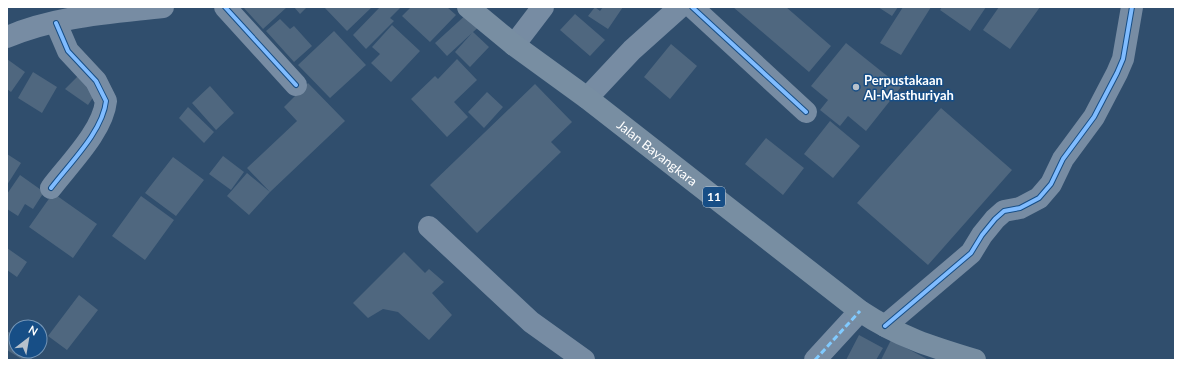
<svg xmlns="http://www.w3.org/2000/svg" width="1182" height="367" font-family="Lato,sans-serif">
<rect width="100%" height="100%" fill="#304e6d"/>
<path fill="#4f677f" d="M 243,7 L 287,7 L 263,29 Z
M 294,7 L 307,7 L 300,14 Z
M 324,7 L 372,7 L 347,31 Z
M 380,7 L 401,7 L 390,18 L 394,21 L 366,49 L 353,35 Z
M 411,7 L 447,7 L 456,15 L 430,42 L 402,16 Z
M 595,7 L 600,11 L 603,7 L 623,7 L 608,29 L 588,16 Z
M 733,7 L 786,7 L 831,46 L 809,72 Z
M 878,7 L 898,7 L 892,16 Z
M 903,7 L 931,7 L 901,55 L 880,43 Z
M 942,7 L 986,7 L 970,31 L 940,10 Z
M 999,7 L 1040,7 L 1010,49 L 983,30 Z
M 469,12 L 481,25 L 473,32 L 489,47 L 470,67 L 455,52 L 472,33 L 447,56 L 435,43 Z
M 575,14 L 605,40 L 590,56 L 560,30 Z
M 280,19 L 290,29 L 294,26 L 312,46 L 294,62 L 266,31 Z
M 392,25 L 420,51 L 391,82 L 371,63 L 380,54 L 372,47 Z
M 334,31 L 366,65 L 330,98 L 298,65 Z
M 846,43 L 901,87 L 866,131 L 848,116 L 840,126 L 820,110 L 828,100 L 811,86 Z
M 671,44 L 697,66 L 670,99 L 644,77 Z
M 7,59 L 25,72 L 11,92 L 7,89 Z
M 457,59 L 477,80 L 454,102 L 468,117 L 447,137 L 411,99 L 435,76 L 438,79 Z
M 33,72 L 57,87 L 42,113 L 18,98 Z
M 79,75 L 98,90 L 88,105 L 65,89 Z
M 308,83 L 345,121 L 270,192 L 247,168 L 297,121 L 284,107 Z
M 535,84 L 572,122 L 551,142 L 561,152 L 477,233 L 430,185 Z
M 210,86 L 234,113 L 216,130 L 192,103 Z
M 487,92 L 503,107 L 484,128 L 468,112 Z
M 188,107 L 214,132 L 204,143 L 179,118 Z
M 941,108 L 1012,170 L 928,265 L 857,203 Z
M 830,121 L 860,146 L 833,178 L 804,154 Z
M 766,138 L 804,168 L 783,195 L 745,164 Z
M 7,154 L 21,163 L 7,185 Z
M 223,156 L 244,172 L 231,190 L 209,174 Z
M 173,157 L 204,180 L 176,216 L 145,193 Z
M 247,173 L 270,192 L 249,215 L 227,196 Z
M 20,175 L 44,192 L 33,209 L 25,204 L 18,216 L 7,209 L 7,194 Z
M 53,193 L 97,224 L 73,258 L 29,227 Z
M 141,196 L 174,220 L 145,260 L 112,236 Z
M 7,248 L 27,262 L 17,277 L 7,270 Z
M 404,252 L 425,273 L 429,269 L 444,282 L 432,293 L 452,315 L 429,340 L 398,312 L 383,309 L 368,318 L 353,303 Z
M 79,295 L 98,310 L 67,350 L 48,336 Z
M 7,331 L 16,337 L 16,351 L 37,351 L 31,360 L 23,360 L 7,350 Z
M 859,335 L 883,348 L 876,360 L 846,360 Z
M 891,340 L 929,360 L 881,360 Z"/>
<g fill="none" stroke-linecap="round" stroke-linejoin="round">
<path stroke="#778ca3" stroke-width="22" d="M 225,7 L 296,85
M 692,7 L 806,112
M 7,37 C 56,16 111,13 163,7
M 514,45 L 543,7
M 587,98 L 632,50 L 680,7
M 51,188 C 69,164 103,131 106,101 L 96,81 L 68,51 L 56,23
M 429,227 L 531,322 L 584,360
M 885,326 L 971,253 L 982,235 L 995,219 L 1004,211 L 1020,208 L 1039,198 L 1051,184 L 1063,159 L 1094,117 L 1117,73 L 1123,59 L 1132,7
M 815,360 L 860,311"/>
<path stroke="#788ea2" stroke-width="22" id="s1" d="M 468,7 L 514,45 L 587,98 L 860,311 C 899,337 932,347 975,360"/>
<path stroke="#80caff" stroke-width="3" stroke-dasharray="6 3" stroke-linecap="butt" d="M 815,360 L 860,311"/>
<defs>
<path id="cycleway" d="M 225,7 L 296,85
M 692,7 L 806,112
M 51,188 C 69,164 103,131 106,101 L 96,81 L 68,51 L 56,23
M 885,326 L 971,253 L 982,235 L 995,219 L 1004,211 L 1020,208 L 1039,198 L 1051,184 L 1063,159 L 1094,117 L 1117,73 L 1123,59 L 1132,7"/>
</defs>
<use href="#cycleway" stroke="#174e86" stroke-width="6"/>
<use href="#cycleway" stroke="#80bcff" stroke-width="4"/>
</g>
<circle fill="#b7c1cc" stroke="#174e86" stroke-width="1.5" cx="856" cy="87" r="4"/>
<g text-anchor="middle" stroke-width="3" stroke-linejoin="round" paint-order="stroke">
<rect fill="#174e86" stroke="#b9cadb" stroke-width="1" x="703" y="187" width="22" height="20" rx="3"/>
<g font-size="12" font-weight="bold" fill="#fff">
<text x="714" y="201">11</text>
</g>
<g font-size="13" font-weight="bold" fill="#fff" stroke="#174e86" text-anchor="start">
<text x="864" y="85">Perpustakaan<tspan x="864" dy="15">Al-Masthuriyah</tspan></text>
</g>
<g font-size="13" fill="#fff" stroke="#174e86">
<text dy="5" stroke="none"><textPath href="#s1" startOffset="239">Jalan Bayangkara</textPath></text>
</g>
</g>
<rect width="1182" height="367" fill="none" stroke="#ffffff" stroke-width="16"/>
<g transform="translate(28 339) rotate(31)"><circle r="19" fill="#174e86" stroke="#7495b6"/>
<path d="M0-3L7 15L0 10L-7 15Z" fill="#b7c1cc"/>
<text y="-6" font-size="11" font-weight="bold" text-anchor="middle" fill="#ffffff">N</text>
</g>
</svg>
